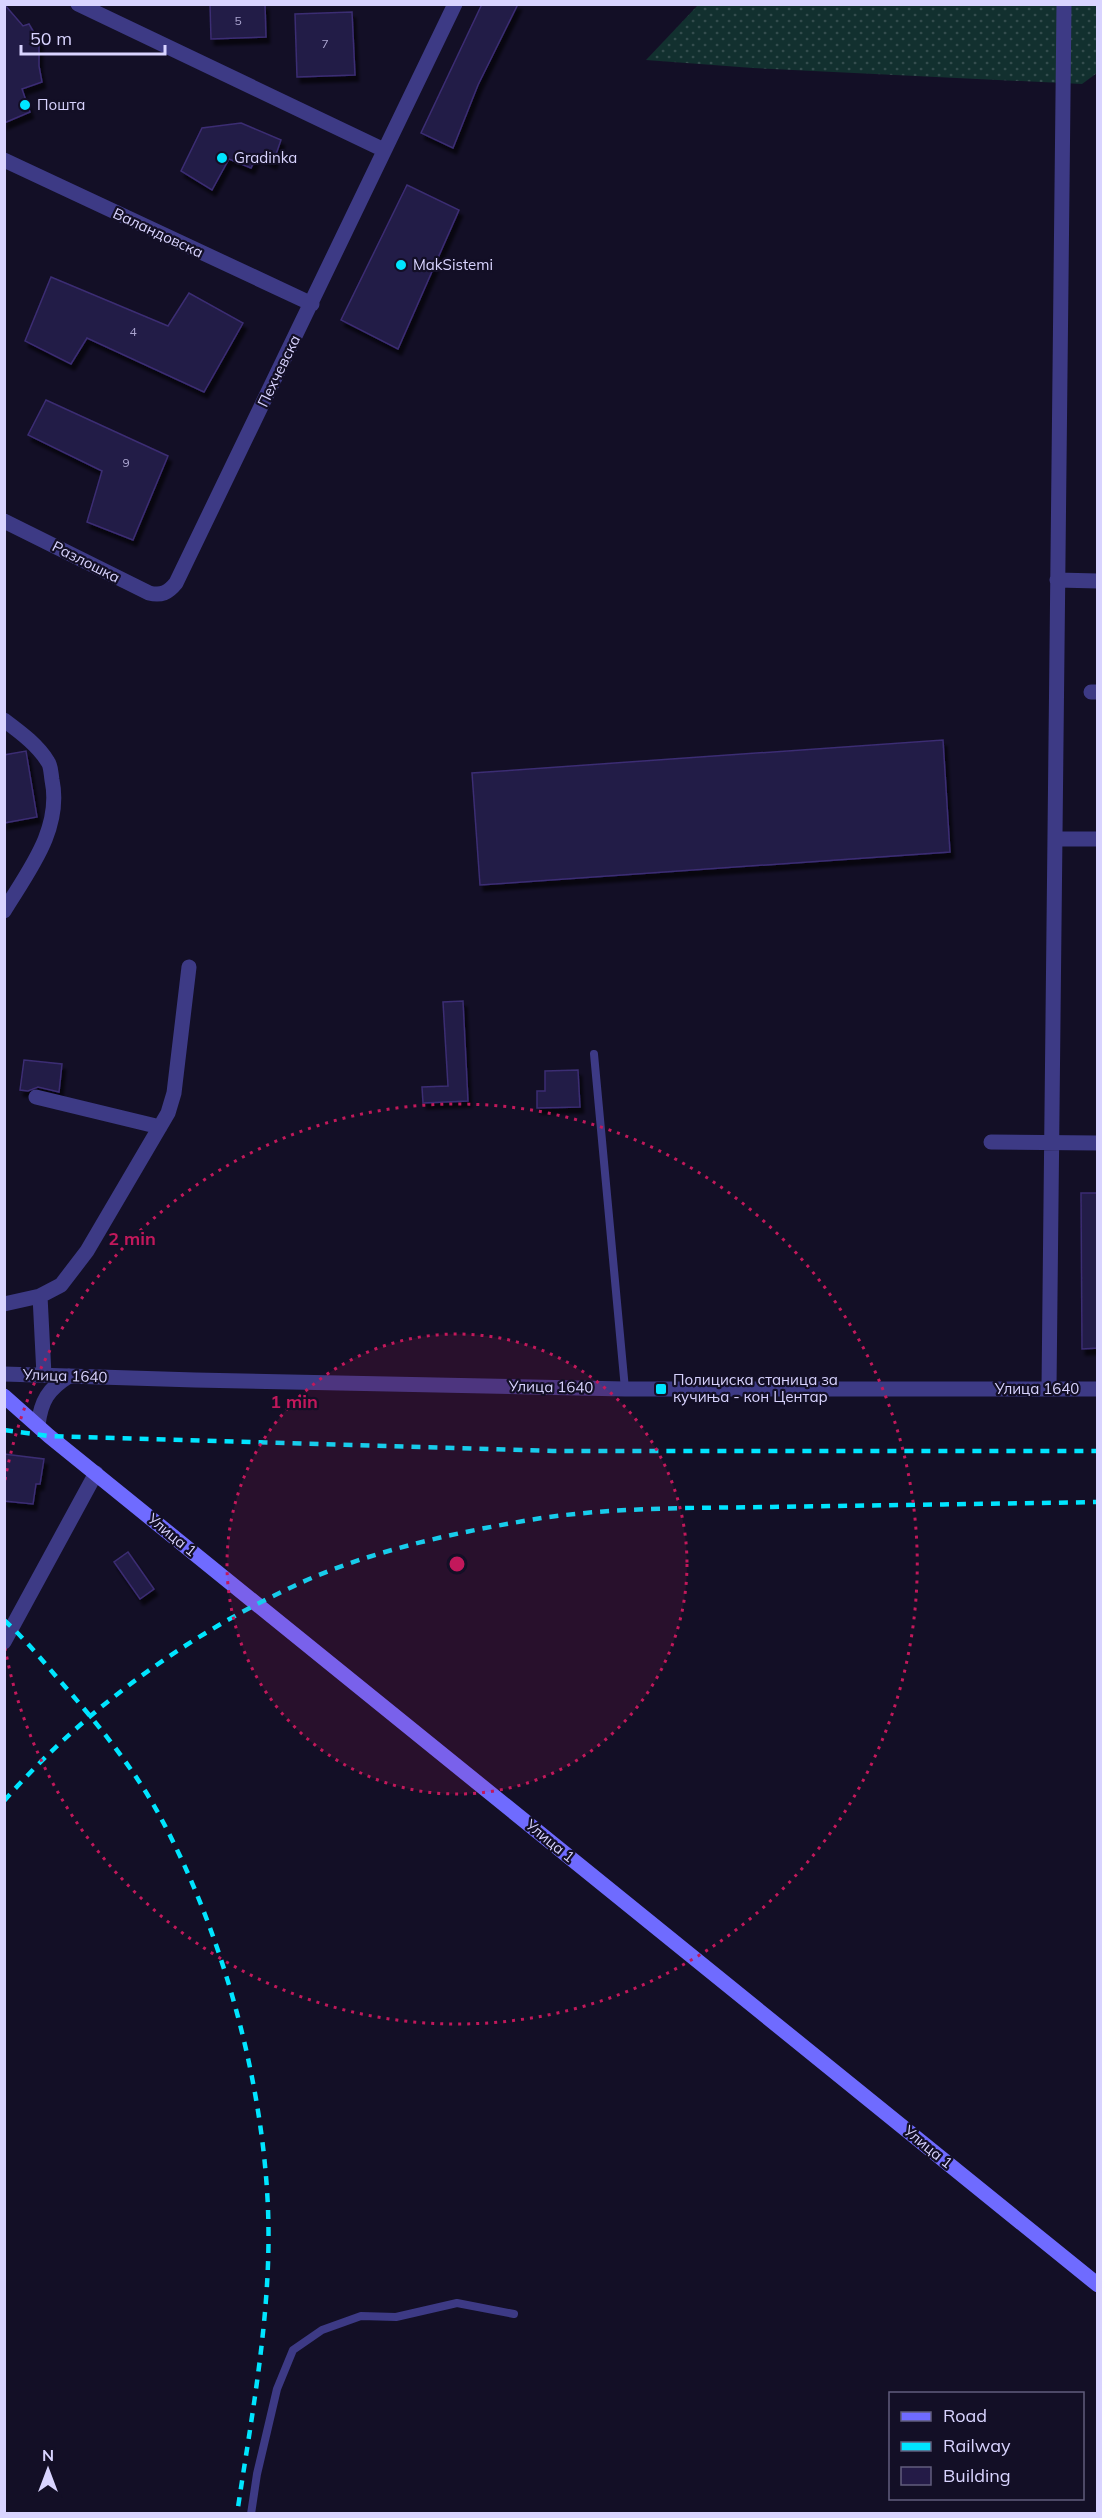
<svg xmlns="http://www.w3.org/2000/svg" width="1102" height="2518" font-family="Mulish,sans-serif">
<defs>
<pattern id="grass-dots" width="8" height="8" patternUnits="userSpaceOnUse" patternTransform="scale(1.5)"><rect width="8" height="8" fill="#12302f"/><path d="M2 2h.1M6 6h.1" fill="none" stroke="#344d4e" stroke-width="1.8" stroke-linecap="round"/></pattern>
<filter id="shadow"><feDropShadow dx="3.5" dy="6" stdDeviation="1.5" flood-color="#0009"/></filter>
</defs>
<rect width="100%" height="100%" fill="#130f26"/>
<path fill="url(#grass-dots)" d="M 698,5 L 1097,5 L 1097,73 L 1082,84 L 753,68 L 646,60 Z"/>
<path fill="#241b47" stroke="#3b2d73" stroke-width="1.5" filter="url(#shadow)" d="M 4,4 L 23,26 L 29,24 L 39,41 L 39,66 L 42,82 L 22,89 L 30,112 L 4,123 Z
M 210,4 L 265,4 L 266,37 L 211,39 Z
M 482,4 L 518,4 L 478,85 L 453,148 L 421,133 Z
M 352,12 L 355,75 L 297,77 L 295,14 Z
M 241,123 L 281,140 L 273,163 L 257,156 L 251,168 L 229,159 L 212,190 L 181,171 L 202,128 Z
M 407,185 L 459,210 L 398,349 L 341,320 Z
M 51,277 L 168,326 L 189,293 L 243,323 L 204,392 L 87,338 L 71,364 L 25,341 Z
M 46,400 L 168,456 L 133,540 L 87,522 L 102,471 L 28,435 Z
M 943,740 L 950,852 L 480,885 L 472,773 Z
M 26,751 L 37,817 L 4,823 L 4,755 Z
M 463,1001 L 468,1101 L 423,1103 L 422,1087 L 448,1086 L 443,1002 Z
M 24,1060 L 62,1064 L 59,1092 L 38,1087 L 28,1091 L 20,1090 Z
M 578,1070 L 580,1107 L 537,1108 L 537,1091 L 545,1091 L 545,1071 Z
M 1081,1193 L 1098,1193 L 1098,1348 L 1082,1349 Z
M 4,1454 L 44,1459 L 40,1484 L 36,1484 L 33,1504 L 4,1501 Z
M 128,1552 L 154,1589 L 140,1599 L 114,1562 Z"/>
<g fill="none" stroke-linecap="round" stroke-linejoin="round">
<path stroke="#3d3a85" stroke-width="8" d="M 594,1054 L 625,1389
M 251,2514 L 257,2474 L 277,2389 L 293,2350 L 322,2330 L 361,2316 L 396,2317 L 457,2303 L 514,2314"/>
<path stroke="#3d3a85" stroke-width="15" d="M 78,4 L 384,150
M 4,160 L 312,304
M 4,521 L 149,593 C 161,596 168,593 176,583 L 455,4
M 1057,580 L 1098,581
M 1091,692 L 1098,692
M 4,720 C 20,732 38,745 48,762 C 51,766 51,774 52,780 C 62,829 29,870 4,911
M 1055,839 L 1098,839
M 36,1097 L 160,1127
M 991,1142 L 1098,1143
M 40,1296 L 44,1375
M 4,1304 L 40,1296 L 61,1285 L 87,1251 L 168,1113 L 174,1093 L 189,967
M 4,1374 L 195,1380 L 625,1389 L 1098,1389
M 1049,1388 L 1064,4
M 38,1425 C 41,1401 48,1389 69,1376
M 4,1642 L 96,1473"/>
<path stroke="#6f6bff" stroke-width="15" d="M 4,1396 L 49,1436 L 1098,2285"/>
<path stroke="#00e5ff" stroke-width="4.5" stroke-dasharray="9 8" stroke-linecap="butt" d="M 4,1430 L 49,1436 L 553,1451 L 1098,1451
M 4,1620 C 25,1639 42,1660 60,1681 C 98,1724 137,1772 163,1822 C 223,1935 263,2081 268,2209 C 272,2311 252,2413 237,2514
M 4,1801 C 83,1711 184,1637 292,1587 C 366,1551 461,1531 542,1518 C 618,1507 696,1508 772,1507 C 881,1505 989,1504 1098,1502"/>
</g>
<circle cx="457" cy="1564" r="230" fill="#c2185b" fill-opacity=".12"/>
<g fill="none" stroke="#c2185b" stroke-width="3" stroke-dasharray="3 6">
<circle cx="457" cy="1564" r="230"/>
<path d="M5 1480A460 460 0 1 1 5 1648"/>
</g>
<g fill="#00e5ff" stroke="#130f26" stroke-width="2">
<circle cx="25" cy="105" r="6"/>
<circle cx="222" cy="158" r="6"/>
<circle cx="401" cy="265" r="6"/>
<rect x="655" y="1383" width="12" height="12" rx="3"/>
</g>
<g text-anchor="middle" stroke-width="4.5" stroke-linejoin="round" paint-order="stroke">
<g font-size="12" fill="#aca6d1">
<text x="238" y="25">5</text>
<text x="325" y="48">7</text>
<text x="133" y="336">4</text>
<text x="126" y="467">9</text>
</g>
<g font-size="15" fill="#d9d4ff" stroke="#130f26" text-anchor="start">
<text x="37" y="110">Пошта</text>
<text x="234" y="163">Gradinka</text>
<text x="413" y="270">MakSistemi</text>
<text x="673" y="1385">Полициска станица за<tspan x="673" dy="17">кучиња - кон Центар</tspan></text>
</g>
<g font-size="15" fill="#d9d4ff" stroke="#130f26">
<text transform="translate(158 233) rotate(25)" y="5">Валандовска</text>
<text transform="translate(279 371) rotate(-64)" y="5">Пехчевска</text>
<text transform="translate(86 562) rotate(27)" y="5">Разлошка</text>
<text transform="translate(65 1376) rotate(2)" y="5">Улица 1640</text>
<text transform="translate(551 1387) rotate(1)" y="5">Улица 1640</text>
<text x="1037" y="1394">Улица 1640</text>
<text transform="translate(172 1535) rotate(39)" y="5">Улица 1</text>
<text transform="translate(550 1841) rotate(39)" y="5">Улица 1</text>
<text transform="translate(928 2147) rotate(39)" y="5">Улица 1</text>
</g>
</g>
<circle cx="457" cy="1564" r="9" fill="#c2185b" stroke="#130f26" stroke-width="3"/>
<g font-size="18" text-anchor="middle" font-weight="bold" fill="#c2185b" stroke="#130f26" stroke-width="4.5" stroke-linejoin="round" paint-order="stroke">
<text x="132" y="1245">2 min</text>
<text x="294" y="1408">1 min</text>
</g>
<rect width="1102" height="2518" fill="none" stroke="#d9d4ff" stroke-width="12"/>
<rect x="889" y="2392" width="195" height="108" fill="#130f26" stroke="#625e7d" stroke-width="1.5"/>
<rect x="901" y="2412" width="30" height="9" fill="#6f6bff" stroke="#625e7d" stroke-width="1.5"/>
<text x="943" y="2422" font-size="18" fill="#d9d4ff">Road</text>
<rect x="901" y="2442" width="30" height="9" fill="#00e5ff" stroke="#625e7d" stroke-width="1.5"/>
<text x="943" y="2452" font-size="18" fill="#d9d4ff">Railway</text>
<rect x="901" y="2467" width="30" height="18" fill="#241b47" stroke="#625e7d" stroke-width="1.5"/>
<text x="943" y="2482" font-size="18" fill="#d9d4ff">Building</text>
<g transform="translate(48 2470)" stroke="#130f26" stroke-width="4.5" paint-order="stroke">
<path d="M0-4.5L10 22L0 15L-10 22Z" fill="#d9d4ff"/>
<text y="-9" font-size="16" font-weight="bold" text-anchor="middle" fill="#d9d4ff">N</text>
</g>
<path d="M21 45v9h144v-9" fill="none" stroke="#d9d4ff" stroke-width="3"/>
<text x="30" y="45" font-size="18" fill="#d9d4ff" stroke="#130f26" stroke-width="4.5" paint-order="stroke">50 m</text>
</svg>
